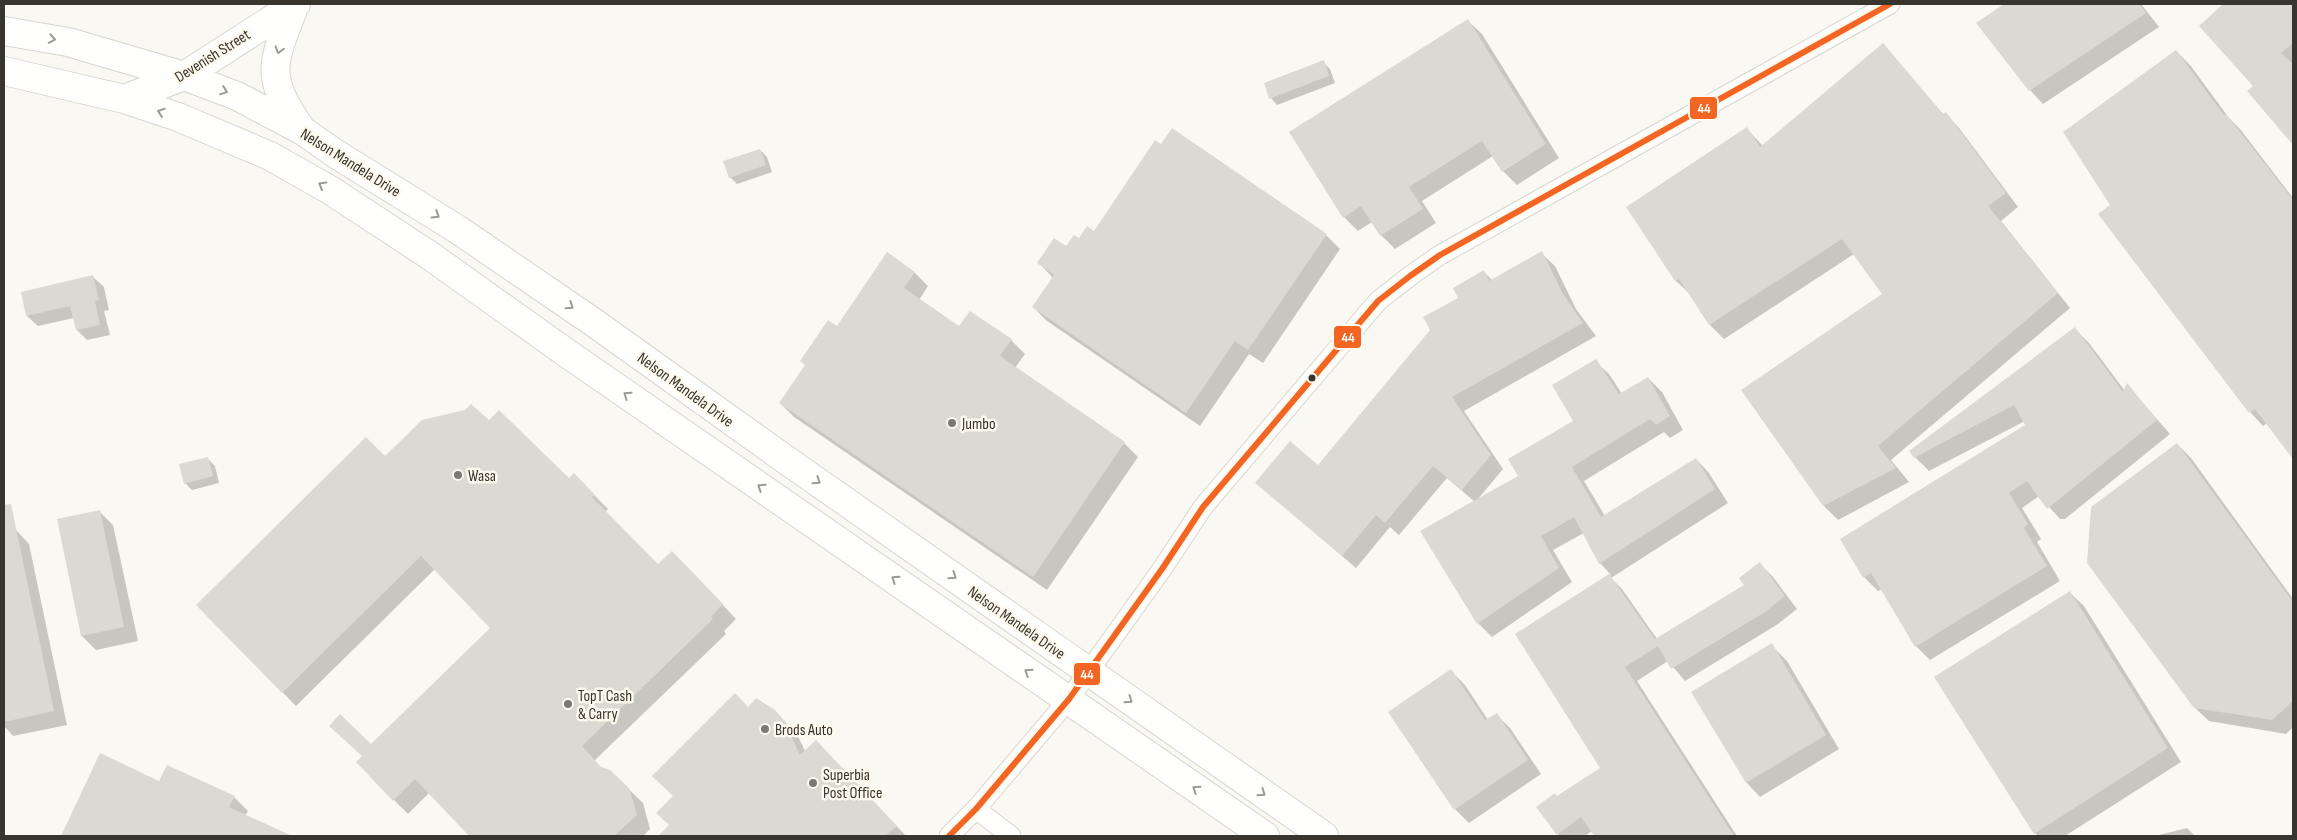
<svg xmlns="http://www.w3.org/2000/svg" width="2297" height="840" font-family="'Sofia Sans Condensed',sans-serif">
<rect width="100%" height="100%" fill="#faf8f2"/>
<path fill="#0003" d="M 2006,4 L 2141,4 L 2159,27 L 2043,104 L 2030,90 L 1978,24 Z
M 2225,4 L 2293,4 L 2293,143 L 2249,91 L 2254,86 L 2200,26 Z
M 1468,21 L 1482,34 L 1559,158 L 1517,185 L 1503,171 L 1493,156 L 1422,201 L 1436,223 L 1395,249 L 1381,235 L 1372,222 L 1358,231 L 1344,217 Z
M 1883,45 L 1944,115 L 1946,114 L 1959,128 L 2018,207 L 2001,221 L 2070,308 L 1891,460 L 1909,482 L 1838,520 L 1824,506 L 1884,294 L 1854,254 L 1724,339 L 1710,325 L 1690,294 L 1676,281 L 1628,207 L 1747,129 L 1763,146 Z
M 2176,51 L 2190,65 L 2229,118 L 2240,129 L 2293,198 L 2293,457 L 2267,423 L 2263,426 L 2250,412 L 2111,206 Z
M 1323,62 L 1330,69 L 1335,83 L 1277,105 L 1271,98 Z
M 1173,130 L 1326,235 L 1340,249 L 1263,363 L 1249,354 L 1200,426 L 1047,321 L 1033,307 L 1053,278 L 1039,263 L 1094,232 Z
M 760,150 L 767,157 L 772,172 L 737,184 L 730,177 Z
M 1541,253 L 1555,266 L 1576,309 L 1596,336 L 1464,411 L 1503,469 L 1478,499 L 1520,476 L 1575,421 L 1595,361 L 1609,374 L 1622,394 L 1648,378 L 1662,392 L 1683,430 L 1670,438 L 1664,432 L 1584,481 L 1605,516 L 1696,459 L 1709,473 L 1728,503 L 1611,578 L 1622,589 L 1657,639 L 1745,585 L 1760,564 L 1773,577 L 1797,609 L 1778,624 L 1685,681 L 1668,661 L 1637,681 L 1737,836 L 1595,836 L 1592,831 L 1585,836 L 1560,836 L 1558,834 L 1557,797 L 1602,768 L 1517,634 L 1611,575 L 1600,563 L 1584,533 L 1553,550 L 1572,582 L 1492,637 L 1478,623 L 1475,502 L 1447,478 L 1399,535 L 1390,527 L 1356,568 L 1257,483 L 1318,466 L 1484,272 L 1492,280 Z
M 914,272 L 928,286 L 919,300 L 960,328 L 970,312 L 1011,340 L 1025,354 L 1015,368 L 1124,443 L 1138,457 L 1047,590 L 794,417 L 780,403 Z
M 93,277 L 104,287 L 109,310 L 104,311 L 110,335 L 87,340 L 77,330 L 74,318 L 38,326 L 27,316 Z
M 2075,329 L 2089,343 L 2125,391 L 2127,385 L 2170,434 L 2065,519 L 2060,519 L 2039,496 L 2022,508 L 2041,539 L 2037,542 L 2060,581 L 1930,660 L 1916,646 L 1882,589 L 1878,591 L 1864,577 L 2027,425 L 2025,421 L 1929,471 L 1915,457 Z
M 489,421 L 569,480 L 574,475 L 608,509 L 605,512 L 658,566 L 686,566 L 736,619 L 724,631 L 726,634 L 594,761 L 602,768 L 610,771 L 643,803 L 650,829 L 643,836 L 471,836 L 429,793 L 408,814 L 394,800 L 371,746 L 492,628 L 435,569 L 296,706 L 197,605 L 385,458 Z
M 2177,444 L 2191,458 L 2293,599 L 2293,727 L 2286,734 L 2209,721 L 2194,707 Z
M 208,459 L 215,466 L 219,483 L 192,490 L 185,483 Z
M 99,511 L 113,525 L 138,641 L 96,650 L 82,636 L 58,520 Z
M 16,530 L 29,544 L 67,725 L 13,736 L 4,726 L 4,533 Z
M 2070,593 L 2084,606 L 2181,762 L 2065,836 L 2038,836 L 2035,833 Z
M 1773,647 L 1787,661 L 1839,749 L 1760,797 L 1747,783 L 1693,692 Z
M 1451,671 L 1465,685 L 1488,720 L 1496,714 L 1510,728 L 1541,774 L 1469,823 L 1455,809 Z
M 748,709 L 774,711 L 797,734 L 805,751 L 829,755 L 906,836 L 659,836 L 670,825 L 674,796 Z
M 100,755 L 160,783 L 234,797 L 248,811 L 245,816 L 289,836 L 63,836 Z
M 2187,828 L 2195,836 L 2155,836 Z"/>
<path fill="#dbd9d2" d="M 2004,4 L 2139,4 L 2146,13 L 2029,91 L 1976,23 Z
M 2223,4 L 2293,4 L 2293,43 L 2281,53 L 2293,64 L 2293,145 L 2247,91 L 2253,86 L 2199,26 Z
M 1468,19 L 1546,144 L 1502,172 L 1482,141 L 1409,187 L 1423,209 L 1380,236 L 1361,206 L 1343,218 L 1289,132 Z
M 1883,43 L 1943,114 L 1946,112 L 2006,193 L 1988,206 L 2058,293 L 1878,446 L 1896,468 L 1823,506 L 1741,390 L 1882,294 L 1842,239 L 1709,325 L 1679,279 L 1675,281 L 1626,207 L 1747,127 L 1760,147 Z
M 2176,50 L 2224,115 L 2226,114 L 2293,200 L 2293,459 L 2255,409 L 2249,413 L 2098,214 L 2110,205 L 2063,132 Z
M 1324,60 L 1329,76 L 1269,99 L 1264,83 Z
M 1172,128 L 1327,234 L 1248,350 L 1235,341 L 1186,413 L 1032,307 L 1054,275 L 1037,263 L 1054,238 L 1066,246 L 1074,235 L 1079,238 L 1087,226 L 1094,231 L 1155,140 L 1161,144 Z
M 760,149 L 766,165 L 729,178 L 723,161 Z
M 1542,251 L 1563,294 L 1583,323 L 1452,397 L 1491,455 L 1462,490 L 1433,466 L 1385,523 L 1376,515 L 1342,556 L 1255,483 L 1290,441 L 1318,465 L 1430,330 L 1423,317 L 1458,298 L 1453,288 L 1484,270 L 1489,281 Z
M 887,252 L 915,272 L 904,288 L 959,326 L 970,311 L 1012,339 L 1000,356 L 1125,442 L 1033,577 L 779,403 L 805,365 L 800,361 L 828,320 L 837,326 Z
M 93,275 L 99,300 L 95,301 L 100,325 L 76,330 L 70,306 L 26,316 L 21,292 Z
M 2075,327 L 2123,392 L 2127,383 L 2157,420 L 2047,509 L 2027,481 L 2009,493 L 2028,524 L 2024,528 L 2047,566 L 1915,647 L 1871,573 L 1863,578 L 1840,539 L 2025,425 L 2014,405 L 1914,458 L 1909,451 Z
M 1596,359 L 1619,394 L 1648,377 L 1670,416 L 1656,425 L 1650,419 L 1572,467 L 1601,517 L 1696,458 L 1715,489 L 1599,564 L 1574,517 L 1541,536 L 1559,568 L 1477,624 L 1420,531 L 1518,476 L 1508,459 L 1573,421 L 1552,385 Z
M 471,404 L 489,420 L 499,410 L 569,478 L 574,473 L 595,495 L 592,497 L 658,564 L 672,551 L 723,604 L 711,617 L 713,619 L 582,746 L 601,767 L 610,770 L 629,788 L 637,815 L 614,836 L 469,836 L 415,779 L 393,801 L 356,762 L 362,756 L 329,726 L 340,714 L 371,744 L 490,628 L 421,556 L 282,693 L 196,605 L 366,437 L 385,456 L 422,420 L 465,410 Z
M 2177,443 L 2293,602 L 2293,701 L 2272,720 L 2194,708 L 2087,563 L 2091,507 Z
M 208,457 L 213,476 L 184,484 L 179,464 Z
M 11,504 L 54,711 L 4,722 L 4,505 Z
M 100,510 L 124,627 L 81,636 L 57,519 Z
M 1760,562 L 1785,596 L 1765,612 L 1671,669 L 1658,646 L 1625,667 L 1734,836 L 1594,836 L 1581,817 L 1557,835 L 1536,807 L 1555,793 L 1557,796 L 1600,768 L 1515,634 L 1609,574 L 1655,639 L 1744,585 L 1739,578 Z
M 2070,591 L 2168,748 L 2034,834 L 1934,677 Z
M 1772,643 L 1826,735 L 1746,783 L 1691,692 Z
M 1451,669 L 1485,720 L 1497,713 L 1528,760 L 1454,810 L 1388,712 Z
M 735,693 L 748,707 L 756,698 L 775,710 L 783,719 L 800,755 L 816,740 L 897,826 L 885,836 L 658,836 L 669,825 L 656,813 L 673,796 L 652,776 Z
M 100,753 L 159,781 L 167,765 L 235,796 L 229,807 L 292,836 L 61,836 Z"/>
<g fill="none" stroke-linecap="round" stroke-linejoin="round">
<defs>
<path id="minor" d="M 976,809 L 1011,836
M 949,836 L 976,809 L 1069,699 L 1162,569 L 1203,507 L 1378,301 L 1410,276 L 1440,255 L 1890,4"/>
<path id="secondary" d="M 295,4 C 273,63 263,74 301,129
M 4,31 L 68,42 L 184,76 L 237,96 L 303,131 L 336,154 L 457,229 L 593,322 L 789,462 L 1324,836
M 4,71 L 124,99 L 178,117 L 270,156 L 330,190 L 429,255 L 568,354 L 1265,836
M 124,99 L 184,76 L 296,4"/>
</defs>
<use href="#minor" stroke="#d8d5cf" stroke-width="21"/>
<use href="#secondary" stroke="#d8d5cf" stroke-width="30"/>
<use href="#minor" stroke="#fefefd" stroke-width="19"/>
<use href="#secondary" stroke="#fefefd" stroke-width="28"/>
<defs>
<path id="bus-1" d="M 949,836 L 976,809 L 1069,699 L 1162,569 L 1203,507 L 1378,301 L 1410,276 L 1440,255 L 1890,4"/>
</defs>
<use href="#bus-1" stroke="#fef9ee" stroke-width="10"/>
<use href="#bus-1" stroke="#f26522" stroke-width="6"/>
</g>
<defs><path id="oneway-chevron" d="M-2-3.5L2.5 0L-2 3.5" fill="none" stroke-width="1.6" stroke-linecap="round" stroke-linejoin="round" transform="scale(1.25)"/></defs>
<g stroke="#9b9a96">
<use href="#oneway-chevron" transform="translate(52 39) rotate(11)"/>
<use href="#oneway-chevron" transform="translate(279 50) rotate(106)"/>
<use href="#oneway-chevron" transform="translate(224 91) rotate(21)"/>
<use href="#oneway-chevron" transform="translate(161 112) rotate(-161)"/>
<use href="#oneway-chevron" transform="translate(322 185) rotate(-150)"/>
<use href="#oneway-chevron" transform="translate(436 215) rotate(32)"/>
<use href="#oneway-chevron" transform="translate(570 306) rotate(35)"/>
<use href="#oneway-chevron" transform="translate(627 395) rotate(-145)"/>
<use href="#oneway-chevron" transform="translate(817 481) rotate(34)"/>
<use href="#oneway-chevron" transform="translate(761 487) rotate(-145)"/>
<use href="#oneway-chevron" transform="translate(953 576) rotate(35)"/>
<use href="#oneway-chevron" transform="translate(895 579) rotate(-145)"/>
<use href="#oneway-chevron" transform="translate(1028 672) rotate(-146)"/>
<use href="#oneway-chevron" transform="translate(1129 700) rotate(35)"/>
<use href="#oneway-chevron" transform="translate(1196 789) rotate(-146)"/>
<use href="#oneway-chevron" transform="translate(1262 793) rotate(35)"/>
</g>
<circle fill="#38352e" stroke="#fef9ee" stroke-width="2" cx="1312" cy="378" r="4.5"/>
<g fill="#7c7973" stroke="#fef9ee" stroke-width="2">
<circle cx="952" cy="423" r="5"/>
<circle cx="458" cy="475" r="5"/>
<circle cx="568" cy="704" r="5"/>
<circle cx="765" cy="729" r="5"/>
<circle cx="813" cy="783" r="5"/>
</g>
<g text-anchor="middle" stroke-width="5" stroke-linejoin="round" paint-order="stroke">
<g font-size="16" fill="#38352e" stroke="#fef9ee">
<text transform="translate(212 55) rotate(-32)" y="6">Devenish Street</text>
<text transform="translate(351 162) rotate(32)" y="6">Nelson Mandela Drive</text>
<text transform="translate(686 389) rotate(36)" y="6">Nelson Mandela Drive</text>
<text transform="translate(1017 622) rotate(35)" y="6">Nelson Mandela Drive</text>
</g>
<g font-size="16" fill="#38352e" stroke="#fef9ee" text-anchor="start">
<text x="962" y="429">Jumbo</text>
<text x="468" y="481">Wasa</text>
<text x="578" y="701">TopT Cash<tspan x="578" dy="18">&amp; Carry</tspan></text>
<text x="775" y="735">Brods Auto</text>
<text x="823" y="780">Superbia<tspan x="823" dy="18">Post Office</tspan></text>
</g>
</g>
<g stroke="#fef9ee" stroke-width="2">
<rect x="1689" y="96" width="29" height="24" rx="5" fill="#f26522"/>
<rect x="1333" y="325" width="29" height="24" rx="5" fill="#f26522"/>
<rect x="1073" y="662" width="28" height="24" rx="5" fill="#f26522"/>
</g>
<g font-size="14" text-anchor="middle" font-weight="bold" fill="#fff">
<text x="1704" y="113">44</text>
<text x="1348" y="342">44</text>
<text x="1087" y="679">44</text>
</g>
<rect width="2297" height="840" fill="none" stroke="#38352e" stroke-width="10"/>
</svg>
